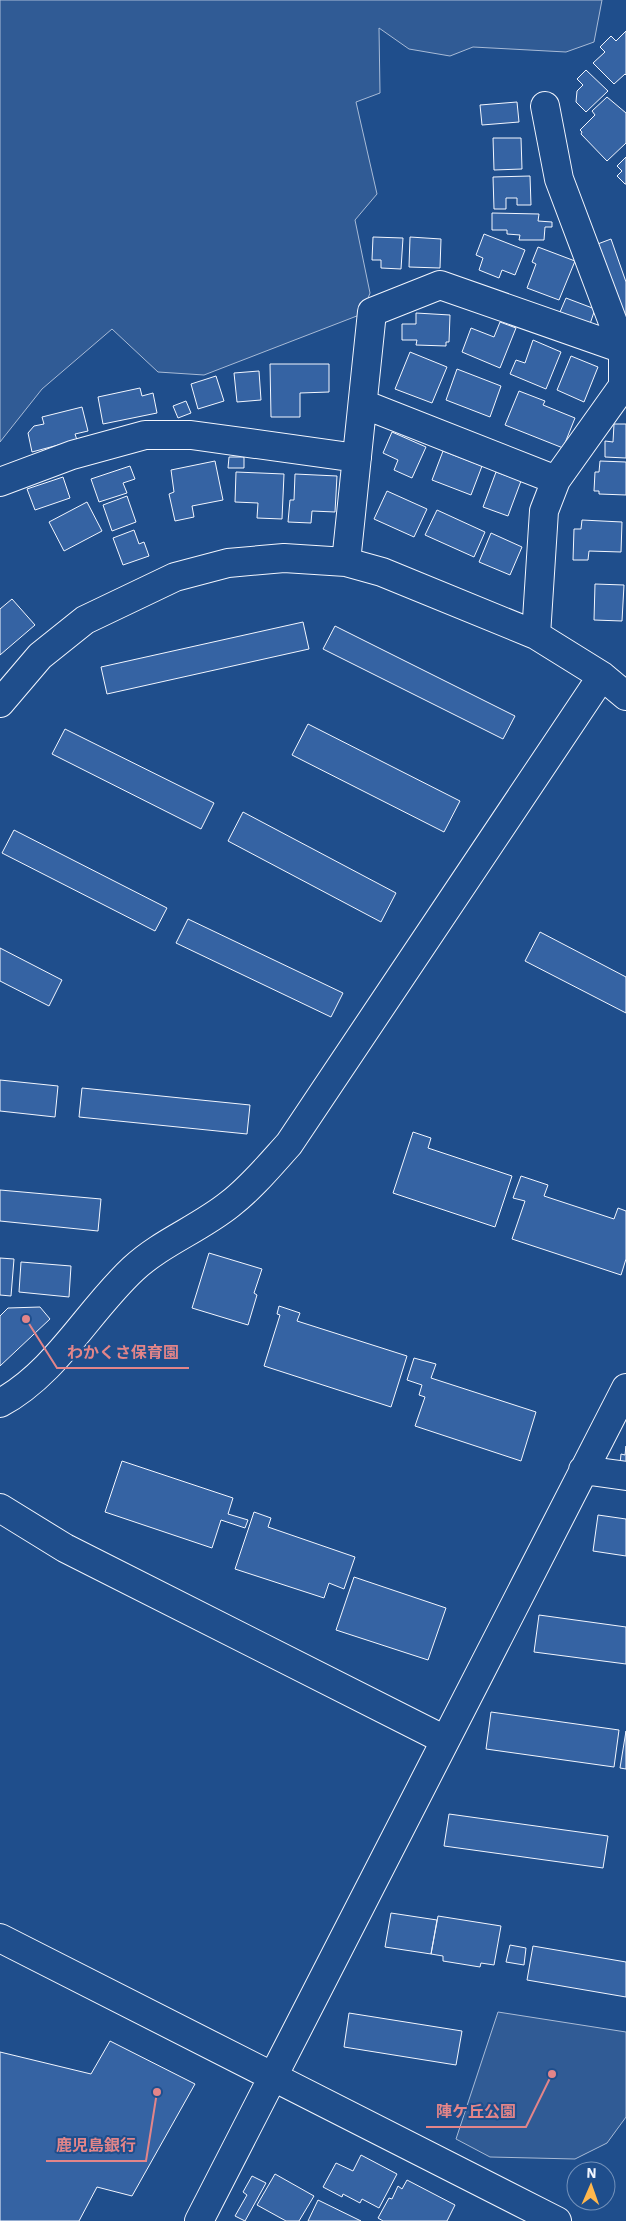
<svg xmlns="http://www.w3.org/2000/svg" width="626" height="2221" font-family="'IBM Plex Sans','Noto Sans JP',sans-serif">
<rect width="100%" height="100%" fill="#1f4e8c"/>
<path fill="#305b95" stroke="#a8bbd7" d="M 0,0 L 602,0 L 594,42 L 566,52 L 473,47 L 450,56 L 409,49 L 379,28 L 380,93 L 356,102 L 377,194 L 355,220 L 370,293 L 362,314 L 204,375 L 158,372 L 112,329 L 42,389 L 0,442 Z
M 498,2012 L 626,2032 L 626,2117 L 607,2143 L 575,2159 L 490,2157 L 456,2139 Z"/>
<path fill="#3563a3" stroke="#f2f6ff" d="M 626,31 L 626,75 L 625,74 L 614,84 L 593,63 L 605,52 L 600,47 L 611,36 L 616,41 Z
M 586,70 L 608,91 L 586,112 L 576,102 L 577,91 L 583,85 L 577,79 Z
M 607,97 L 626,113 L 626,143 L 607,161 L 581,134 L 582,132 L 580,130 L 595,115 L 592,111 Z
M 517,102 L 519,122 L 482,125 L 480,105 Z
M 493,138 L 521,138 L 522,169 L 494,170 Z
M 626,157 L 626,184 L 625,184 L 617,176 L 622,171 L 617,166 Z
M 530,176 L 531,205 L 517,205 L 517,198 L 506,198 L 506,209 L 494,209 L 493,177 Z
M 492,213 L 539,214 L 538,221 L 552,222 L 552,227 L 545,227 L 544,240 L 519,240 L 520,235 L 507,234 L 507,230 L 492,230 Z
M 484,234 L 525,250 L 515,275 L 502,270 L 499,278 L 479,270 L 483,258 L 476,255 Z
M 373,237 L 403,238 L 401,269 L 381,268 L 381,260 L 372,260 Z
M 410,237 L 441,239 L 440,268 L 409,267 Z
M 611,239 L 626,282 L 626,333 L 595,245 Z
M 538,247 L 575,261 L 559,300 L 527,288 L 536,264 L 532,262 Z
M 566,298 L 595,309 L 590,324 L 560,312 Z
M 416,313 L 450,315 L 449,342 L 446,342 L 446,346 L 416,345 L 417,340 L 402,340 L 402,324 L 416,324 Z
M 500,322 L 516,328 L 500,368 L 462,352 L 471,328 L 494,337 Z
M 533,340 L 561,352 L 546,389 L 510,374 L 516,360 L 525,363 Z
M 410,352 L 447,367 L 432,403 L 395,389 Z
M 571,356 L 598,367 L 584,402 L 557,390 Z
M 270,364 L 329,364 L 329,392 L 300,393 L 300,417 L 271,417 Z
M 457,369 L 501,386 L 490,417 L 446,400 Z
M 259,371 L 261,400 L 237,402 L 234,373 Z
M 216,376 L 224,401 L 198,409 L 191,384 Z
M 140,388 L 142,396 L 153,393 L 157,413 L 103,424 L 98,397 Z
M 519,391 L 545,401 L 543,405 L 575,418 L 563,448 L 505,425 Z
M 186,401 L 191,413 L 178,418 L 173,406 Z
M 82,407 L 88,431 L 75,434 L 77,440 L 32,452 L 28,433 L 34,426 L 44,424 L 42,417 Z
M 614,424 L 626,424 L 626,458 L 605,457 L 605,441 L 613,442 Z
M 392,432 L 426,447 L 412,478 L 394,470 L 398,460 L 383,453 Z
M 443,451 L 482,466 L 471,495 L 432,480 Z
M 229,457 L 244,457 L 244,468 L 228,468 Z
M 215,461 L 223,500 L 192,506 L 194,517 L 175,521 L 169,494 L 174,492 L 171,470 Z
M 600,461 L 626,462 L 626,495 L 599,494 L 599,491 L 594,491 L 595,472 L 599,472 Z
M 130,466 L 135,479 L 123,483 L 127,493 L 99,502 L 91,479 Z
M 236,472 L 284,474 L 282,519 L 257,518 L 258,503 L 235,502 Z
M 496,472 L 521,481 L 508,516 L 483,507 Z
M 295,474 L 337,476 L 335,512 L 312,511 L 311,523 L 288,522 L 290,500 L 294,500 Z
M 63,477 L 70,498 L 35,510 L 27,489 Z
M 387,491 L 427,509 L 414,537 L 374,519 Z
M 127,496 L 136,522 L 112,531 L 103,505 Z
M 87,502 L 102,531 L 64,551 L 49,522 Z
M 437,510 L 485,532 L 474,557 L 425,535 Z
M 582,520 L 622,522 L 621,552 L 589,551 L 588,560 L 573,560 L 574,529 L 581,529 Z
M 134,530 L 139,544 L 144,542 L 149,556 L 123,565 L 113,538 Z
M 491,533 L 522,547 L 510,575 L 479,562 Z
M 595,584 L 624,585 L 622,621 L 594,620 Z
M 12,599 L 35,625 L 0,655 L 0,609 Z
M 303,622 L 309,649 L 107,694 L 101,667 Z
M 335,626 L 515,716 L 503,739 L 323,649 Z
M 308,724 L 460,801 L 444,832 L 292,755 Z
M 65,729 L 214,803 L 201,829 L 52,754 Z
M 243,812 L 396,893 L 381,922 L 228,841 Z
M 14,830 L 167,908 L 155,931 L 2,853 Z
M 188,919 L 343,993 L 331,1017 L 176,943 Z
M 540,932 L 626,977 L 626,1013 L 525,961 Z
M 0,948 L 62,980 L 49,1006 L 0,981 Z
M 0,1080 L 58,1086 L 55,1117 L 0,1111 Z
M 82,1088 L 250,1105 L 247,1134 L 79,1117 Z
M 413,1132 L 431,1138 L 428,1148 L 512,1176 L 495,1227 L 393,1193 Z
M 521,1176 L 548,1185 L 544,1196 L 614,1219 L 618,1208 L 626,1211 L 626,1259 L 621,1275 L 512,1239 L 525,1201 L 513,1198 Z
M 0,1190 L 101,1199 L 98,1231 L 0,1221 Z
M 209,1253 L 262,1269 L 254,1293 L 257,1295 L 248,1325 L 192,1308 Z
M 0,1258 L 14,1259 L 11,1296 L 0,1295 Z
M 21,1262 L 71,1266 L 69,1297 L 19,1292 Z
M 279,1306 L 300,1313 L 297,1321 L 407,1356 L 391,1407 L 264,1366 L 280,1315 L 277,1314 Z
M 40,1307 L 50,1319 L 0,1366 L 0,1316 L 8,1308 Z
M 414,1358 L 436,1364 L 431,1378 L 536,1412 L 521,1461 L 415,1426 L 425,1397 L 419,1395 L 422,1385 L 407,1380 Z
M 626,1446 L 626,1464 L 620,1464 L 621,1454 L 625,1455 Z
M 122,1461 L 233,1498 L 228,1514 L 248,1520 L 245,1528 L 221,1520 L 212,1548 L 105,1512 Z
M 254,1512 L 271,1518 L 268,1527 L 355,1557 L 344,1589 L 329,1583 L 324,1598 L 235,1569 Z
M 598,1515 L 626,1519 L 626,1556 L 593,1551 Z
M 354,1577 L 446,1608 L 428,1660 L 336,1630 Z
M 539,1615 L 626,1627 L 626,1664 L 534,1652 Z
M 491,1712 L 619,1730 L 614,1767 L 486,1749 Z
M 626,1731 L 626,1769 L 620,1768 Z
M 449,1814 L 608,1836 L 603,1868 L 444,1846 Z
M 391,1913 L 437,1920 L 431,1954 L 385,1947 Z
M 438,1916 L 501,1926 L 494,1965 L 481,1963 L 480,1967 L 443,1961 L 443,1956 L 431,1954 Z
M 510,1945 L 526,1948 L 524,1965 L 506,1962 Z
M 533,1946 L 626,1962 L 626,1997 L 527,1980 Z
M 349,2013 L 462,2031 L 456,2065 L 344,2047 Z
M 110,2041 L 195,2084 L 132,2196 L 97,2187 L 79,2221 L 0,2221 L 0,2052 L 91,2074 Z
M 361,2155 L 397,2174 L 379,2208 L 362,2199 L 360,2203 L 343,2194 L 342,2197 L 323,2187 L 336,2163 L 353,2171 Z
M 275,2174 L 314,2196 L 299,2221 L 286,2221 L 257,2205 Z
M 252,2176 L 266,2183 L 245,2221 L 235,2216 L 247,2195 L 243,2192 Z
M 407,2180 L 455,2205 L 447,2221 L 383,2221 L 378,2218 L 389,2198 L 392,2199 L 398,2186 L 402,2189 Z
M 318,2200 L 361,2221 L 308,2221 Z"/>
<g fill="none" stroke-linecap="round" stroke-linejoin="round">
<defs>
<path id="minor" d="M 545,106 L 559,179 L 623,349
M 363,404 L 556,480
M 0,482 L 72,455 L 145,435 L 191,435 L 357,458
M 346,562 L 372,312 L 440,285 L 623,349 L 623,386 L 556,480 L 544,511 L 536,635
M 0,703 L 40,656 L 85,620 L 175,577 L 228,563 L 284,558 L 346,562 L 382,572 L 536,635 L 602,676 L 626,696
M 0,1403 C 56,1373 87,1312 133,1269 C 162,1242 199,1229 230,1204 C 252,1187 270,1165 289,1144 L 602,676
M 583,1470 L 626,1476
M 0,1508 L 65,1548 L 445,1740
M 0,1938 L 557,2221
M 199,2221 L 626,1388"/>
</defs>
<use href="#minor" stroke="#f2f6ff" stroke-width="30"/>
<use href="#minor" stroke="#1f4e8c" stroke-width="28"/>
</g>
<path fill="none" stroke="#e38589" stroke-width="2" d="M26 1319L57 1368H189M552 2074L526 2127H426M157 2092L146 2161H46"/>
<g fill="#e38589" stroke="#1f4e8c" stroke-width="2">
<circle cx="26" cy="1319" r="5"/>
<circle cx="552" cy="2074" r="5"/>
<circle cx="157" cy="2092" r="5"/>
</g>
<g font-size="16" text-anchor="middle" font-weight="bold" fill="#e38589" stroke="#1f4e8c" stroke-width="4" stroke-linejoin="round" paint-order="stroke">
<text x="123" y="1358">わかくさ保育園</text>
<text x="476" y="2117">陣ケ丘公園</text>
<text x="96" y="2151">鹿児島銀行</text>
</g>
<g transform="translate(591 2186) rotate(2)"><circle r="24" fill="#1f4e8c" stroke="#7391ba"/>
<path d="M0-4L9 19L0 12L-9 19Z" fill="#ffb74d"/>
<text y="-8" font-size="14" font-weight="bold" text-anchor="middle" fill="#f2f6ff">N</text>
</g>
</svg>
